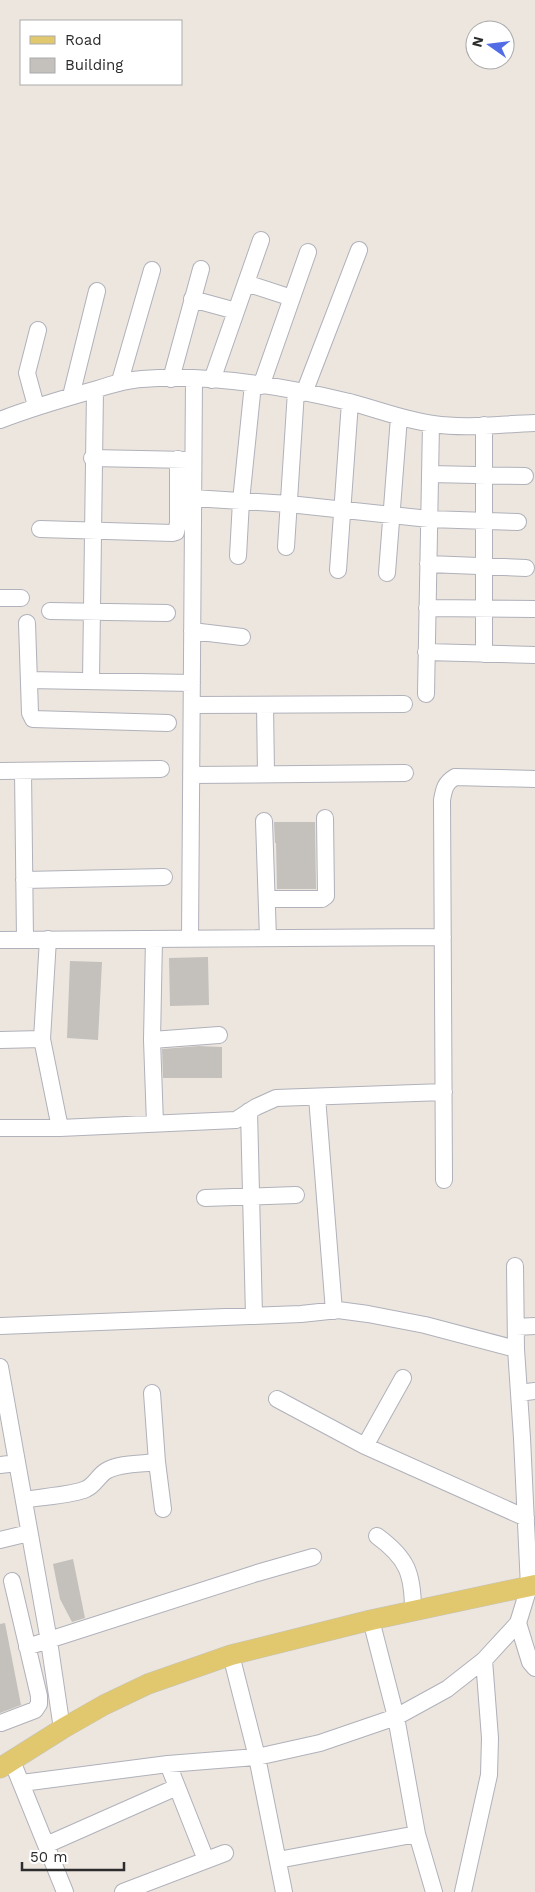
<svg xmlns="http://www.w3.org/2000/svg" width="535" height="1892" font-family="'Work Sans',sans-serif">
<rect width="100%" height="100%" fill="#ece6df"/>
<path fill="#c4c0bc" d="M 274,822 L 315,822 L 316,889 L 277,889 L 276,843 L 275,843 Z
M 208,957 L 209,1005 L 170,1006 L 169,958 Z
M 70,961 L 102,962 L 98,1040 L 67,1038 Z
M 199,1046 L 222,1047 L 222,1078 L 163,1078 L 162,1049 Z
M 73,1559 L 85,1618 L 72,1622 L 60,1599 L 53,1564 Z
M 5,1623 L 21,1705 L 0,1713 L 0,1624 Z"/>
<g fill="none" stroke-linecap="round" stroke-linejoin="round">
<defs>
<path id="minor" d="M 246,283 L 292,298
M 192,299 L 236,311
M 171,379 L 201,269
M 212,380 L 261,240
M 120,381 L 152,270
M 261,386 L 308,252
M 304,393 L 359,250
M 71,396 L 97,291
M 36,406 L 27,373 L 38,330
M 0,420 C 31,408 62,399 94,390 C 110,385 125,380 142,379 C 209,374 284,386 349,402 C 377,409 404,420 433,424 C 467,429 501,424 535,423
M 92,458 L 188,460
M 430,474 L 525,476
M 193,498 L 289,504 L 429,519 L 518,522
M 40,529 L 173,533 L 176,532 L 178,523 L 178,459
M 286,547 L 296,391
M 238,556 L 241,501 L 253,384
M 428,564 L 526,568
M 338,570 L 350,402
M 387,573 L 399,417
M 0,598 L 21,598
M 427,608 L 535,609
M 50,611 L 167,613
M 27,623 L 30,713 L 33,719 L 168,723
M 192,631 L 242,637
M 426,652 L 535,655
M 484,654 L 484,425
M 29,680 L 192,683
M 91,681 L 95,390
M 426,694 L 431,424
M 192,705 L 404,704
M 265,705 L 266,774
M 0,771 L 161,769
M 23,771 L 25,939
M 191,775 L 405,773
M 264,821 L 268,938
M 24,880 L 164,877
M 267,899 L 322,899 L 326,896 L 325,818
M 48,939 L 42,1039 L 60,1128
M 154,939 L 152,1040 L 155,1124
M 190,939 L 194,379
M 0,940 L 443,937
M 0,1040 L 42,1039
M 152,1040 L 219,1035
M 317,1097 L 334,1311
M 249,1111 L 254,1316
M 0,1128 L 60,1128 L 236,1120 L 256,1107 L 276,1098 L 444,1092
M 444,1180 L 442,800 C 444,789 445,783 455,777 L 535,779
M 205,1198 L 296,1195
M 0,1326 L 301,1314 L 338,1310 L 368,1314 L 425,1325 L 516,1349
M 516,1327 L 535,1326
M 0,1367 L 49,1641 L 62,1729
M 152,1393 L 157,1462 L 163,1509
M 519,1393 L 535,1391
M 277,1399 L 365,1446 L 526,1518
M 365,1446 L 403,1378
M 0,1465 L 17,1463
M 24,1500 C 39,1497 74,1495 86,1489 C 95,1485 98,1476 106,1471 C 119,1463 142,1464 157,1462
M 377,1536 C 407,1558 413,1573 413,1611
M 0,1540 L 29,1533
M 371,1620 L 396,1717 L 417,1834 L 434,1892
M 518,1623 L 530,1662 L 535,1668
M 27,1647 L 257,1573 L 313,1557
M 231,1655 L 257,1757 L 284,1892
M 1,1723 L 35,1710 L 39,1704 L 39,1696 L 12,1581
M 12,1761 L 65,1892
M 168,1764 L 206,1860
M 22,1783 L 168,1764 L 257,1757 L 320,1743 L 396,1717 L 447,1689 L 484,1660 L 518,1623 L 529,1587 L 522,1438 L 516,1349 L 515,1266
M 46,1845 L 177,1787
M 278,1860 L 417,1834
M 123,1892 L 225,1853
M 463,1892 L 489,1775 L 490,1738 L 484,1660"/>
<path id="major" d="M 0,1768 L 62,1729 L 104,1705 L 148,1684 L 231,1655 L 371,1620 L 535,1585"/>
</defs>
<use href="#minor" stroke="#b0b1ba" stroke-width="18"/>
<use href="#major" stroke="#c4c4c4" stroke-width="21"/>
<use href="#minor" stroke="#fff" stroke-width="16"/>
<use href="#major" stroke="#e1c86f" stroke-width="20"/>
</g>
<rect x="20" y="20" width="162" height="65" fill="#ffffff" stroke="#ababab"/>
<rect x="30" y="36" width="25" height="8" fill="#e1c86f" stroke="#ababab"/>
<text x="65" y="45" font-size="15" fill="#2c2c2c">Road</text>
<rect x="30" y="58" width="25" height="15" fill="#c4c0bc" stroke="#ababab"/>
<text x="65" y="70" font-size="15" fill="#2c2c2c">Building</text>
<g transform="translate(490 45) rotate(284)"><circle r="24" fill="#ffffff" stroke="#ababab"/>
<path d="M0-4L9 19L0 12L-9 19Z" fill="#526ce6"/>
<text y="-8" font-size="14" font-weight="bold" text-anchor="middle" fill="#2c2c2c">N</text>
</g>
<path d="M22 1862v8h102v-8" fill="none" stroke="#2c2c2c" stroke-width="2.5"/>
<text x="30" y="1862" font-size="15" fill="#2c2c2c" stroke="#ffffff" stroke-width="4" paint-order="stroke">50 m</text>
</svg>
